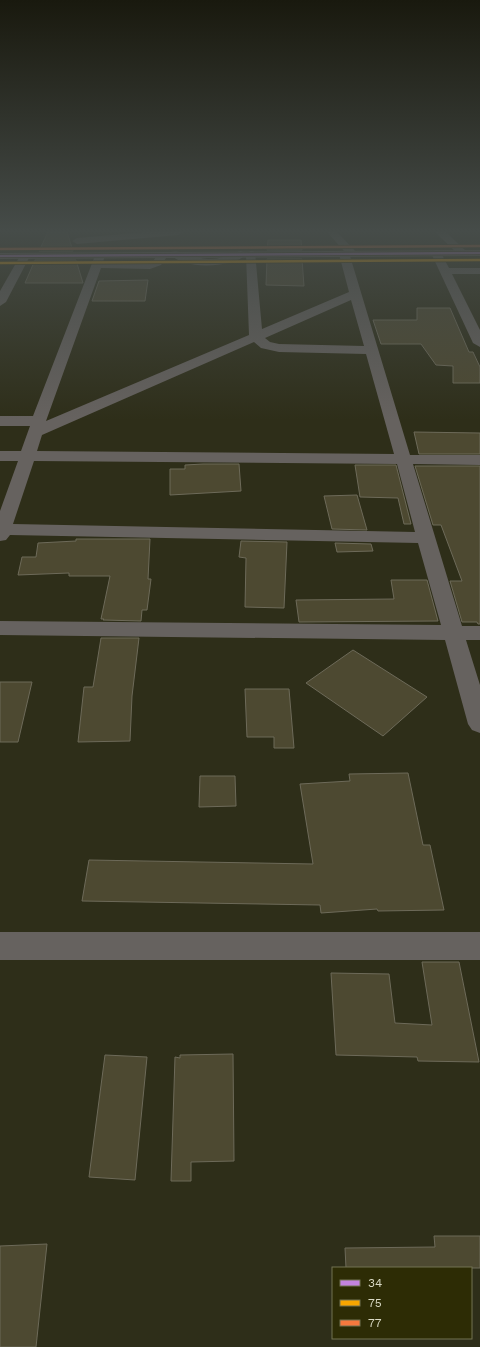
<svg xmlns="http://www.w3.org/2000/svg" width="480" height="1347" font-family="'Work Sans',sans-serif">
<rect width="100%" height="100%" fill="#2e2e19"/>
<path fill="#4d4931" stroke="#6d6a59" d="M 48,232 L 67,232 L 73,251 L 39,251 Z
M 268,240 L 301,240 L 302,250 L 267,250 Z
M 267,259 L 302,259 L 304,286 L 266,285 Z
M 35,260 L 76,260 L 83,283 L 25,283 Z
M 148,280 L 145,301 L 92,301 L 99,281 Z
M 417,308 L 450,308 L 469,352 L 473,352 L 480,367 L 480,383 L 453,383 L 453,366 L 436,365 L 421,344 L 381,344 L 373,320 L 417,320 Z
M 414,432 L 480,433 L 480,454 L 419,454 Z
M 203,464 L 239,464 L 241,491 L 170,495 L 170,469 L 185,469 L 185,465 Z
M 355,465 L 396,465 L 411,524 L 404,524 L 398,498 L 360,497 Z
M 415,466 L 480,466 L 480,624 L 478,624 L 477,622 L 462,622 L 450,581 L 462,581 L 441,525 L 433,525 Z
M 357,495 L 367,530 L 332,529 L 324,496 Z
M 76,539 L 150,539 L 148,579 L 151,579 L 147,610 L 142,610 L 141,621 L 103,620 L 104,619 L 101,619 L 110,576 L 69,576 L 69,573 L 18,575 L 22,557 L 36,557 L 38,543 L 76,541 Z
M 241,541 L 287,542 L 284,608 L 245,607 L 246,558 L 239,557 Z
M 335,543 L 371,544 L 373,551 L 337,552 Z
M 391,580 L 427,580 L 438,621 L 299,622 L 296,600 L 394,599 Z
M 101,638 L 139,638 L 132,696 L 130,741 L 78,742 L 84,687 L 93,687 Z
M 353,650 L 427,697 L 383,736 L 306,683 Z
M 0,682 L 32,682 L 18,742 L 0,742 Z
M 245,689 L 289,689 L 294,748 L 274,748 L 274,737 L 247,737 Z
M 408,773 L 423,845 L 430,845 L 444,910 L 378,911 L 377,909 L 321,913 L 320,905 L 82,901 L 89,860 L 313,864 L 300,784 L 350,781 L 349,774 Z
M 200,776 L 235,776 L 236,806 L 199,807 Z
M 422,962 L 459,962 L 479,1062 L 418,1061 L 417,1057 L 336,1055 L 331,973 L 389,974 L 395,1023 L 432,1025 Z
M 233,1054 L 234,1161 L 191,1162 L 191,1181 L 171,1181 L 175,1057 L 180,1058 L 180,1055 Z
M 105,1055 L 147,1057 L 135,1180 L 89,1177 Z
M 434,1236 L 480,1236 L 480,1268 L 346,1268 L 345,1248 L 435,1247 Z
M 47,1244 L 36,1347 L 0,1347 L 0,1246 Z"/>
<g fill="none" stroke-linecap="round" stroke-linejoin="round">
<path fill="#66625f" fill-rule="evenodd" d="M 147,232 L 183,232 L 178,235 L 77,244 L 72,241 L 77,238 Z
M 327,232 L 337,232 L 358,254 L 357,256 L 350,256 L 410,455 L 480,455 L 480,465 L 413,464 L 462,626 L 480,626 L 480,640 L 466,640 L 480,685 L 480,733 L 472,730 L 468,724 L 445,640 L 0,635 L 0,621 L 441,625 L 418,543 L 10,535 L 6,540 L 0,541 L 0,511 L 18,461 L 0,461 L 0,451 L 21,451 L 30,426 L 0,426 L 0,416 L 33,416 L 96,253 L 104,253 L 105,255 L 103,262 L 148,263 L 153,261 L 160,252 L 168,252 L 169,254 L 161,265 L 150,269 L 101,268 L 46,421 L 249,335 L 246,255 C 231,268 183,270 170,254 L 171,252 C 182,249 196,259 208,259 C 220,260 229,254 241,251 L 246,254 L 251,251 L 255,252 L 262,329 L 349,292 L 339,254 L 344,251 ZM 351,300 L 364,346 L 279,344 L 270,342 L 265,338 ZM 254,342 L 261,348 L 279,352 L 366,354 L 394,454 L 37,451 L 42,435 ZM 34,461 L 397,464 L 415,532 L 13,524 Z
M 435,232 L 446,232 L 468,253 L 463,256 L 459,255 Z
M 436,250 L 440,251 L 449,268 L 480,268 L 480,274 L 452,274 L 480,330 L 480,347 L 473,343 L 431,253 Z
M 25,253 L 30,256 L 6,302 L 0,306 L 0,291 L 20,256 Z
M 0,932 L 480,932 L 480,960 L 0,960 Z"/>
<path fill="#6b665f" fill-rule="evenodd" d="M 480,250 L 480,256 L 0,259 L 0,253 Z"/>
<defs>
<path id="bus-1" d="M 0,256 L 480,253"/>
<path id="bus-2" d="M 0,263 L 480,260"/>
<path id="bus-3" d="M 0,249 L 480,246"/>
</defs>
<use href="#bus-1" stroke="#2d2c05" stroke-width="4"/>
<use href="#bus-2" stroke="#2d2c05" stroke-width="4"/>
<use href="#bus-3" stroke="#2d2c05" stroke-width="4"/>
<use href="#bus-1" stroke="#c483df" stroke-width="2.5"/>
<use href="#bus-2" stroke="#f7a600" stroke-width="2.5"/>
<use href="#bus-3" stroke="#f6793e" stroke-width="2.5"/>
</g>
<linearGradient id="sky" x2="0" y2="1"><stop stop-color="#19190e"/><stop offset="0.55" stop-color="#464c49"/><stop offset="1" stop-color="#464c49" stop-opacity="0"/></linearGradient>
<rect width="480" height="420" fill="url(#sky)"/>
<rect x="332" y="1267" width="140" height="72" fill="#2d2c05" stroke="#727252"/>
<rect x="340" y="1280" width="20" height="6" fill="#c483df" stroke="#727252"/>
<text x="368" y="1287" font-size="12" fill="#dadac5">34</text>
<rect x="340" y="1300" width="20" height="6" fill="#f7a600" stroke="#727252"/>
<text x="368" y="1307" font-size="12" fill="#dadac5">75</text>
<rect x="340" y="1320" width="20" height="6" fill="#f6793e" stroke="#727252"/>
<text x="368" y="1327" font-size="12" fill="#dadac5">77</text>
</svg>
